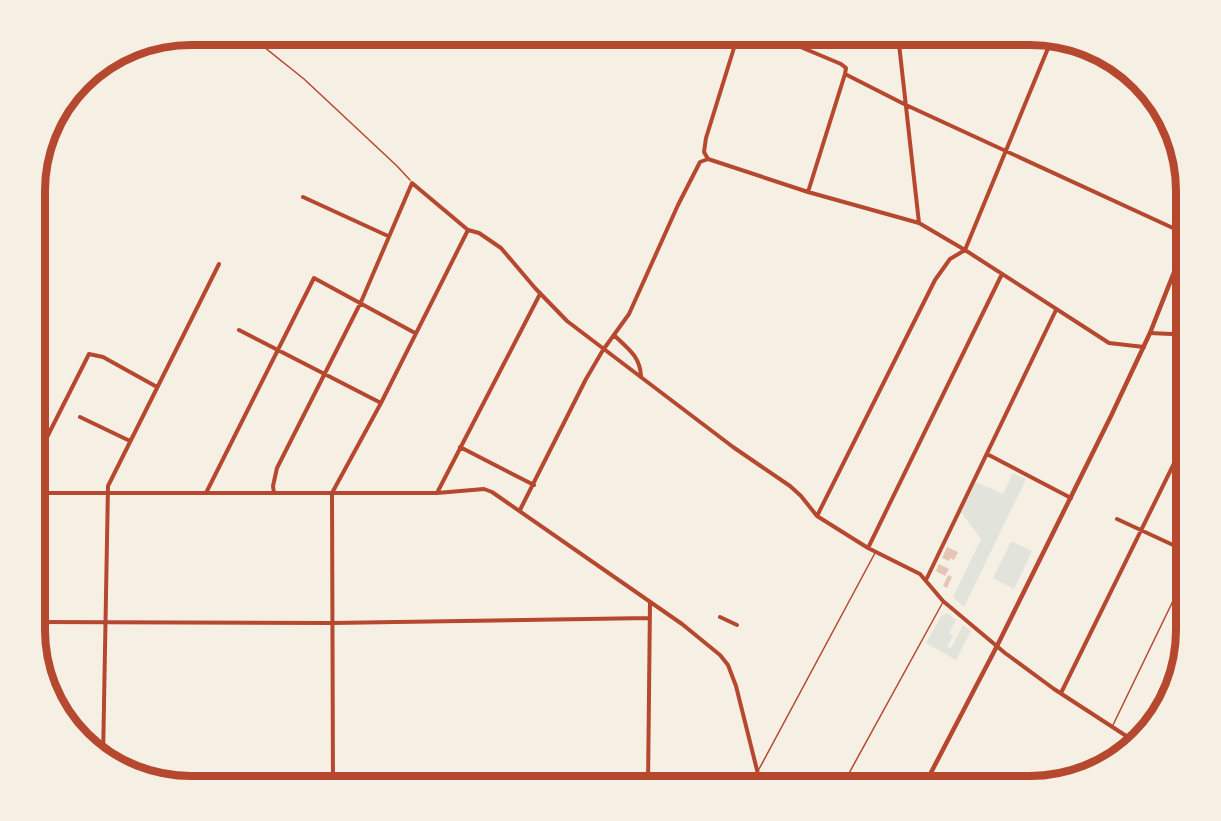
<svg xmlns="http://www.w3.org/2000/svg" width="1221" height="821" font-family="'Varela Round',sans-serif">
<rect width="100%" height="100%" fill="#f6efe4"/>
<path fill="#e2e4dc" d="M 1013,473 L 1026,479 L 964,607 L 953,597 L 981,539 L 961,512 L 976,482 L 1003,494 Z
M 1013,542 L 1032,551 L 1014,589 L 993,578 L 1010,543 Z
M 947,613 L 956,620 L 949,633 L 953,635 L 947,647 L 951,648 L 963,625 L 971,631 L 956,660 L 926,643 L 941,616 Z"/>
<path fill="#e6c5b7" d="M 947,547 L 958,552 L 954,560 L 950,558 L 949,561 L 942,558 Z
M 939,564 L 949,569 L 945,576 L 936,571 Z
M 948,575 L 952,577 L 947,588 L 943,586 Z"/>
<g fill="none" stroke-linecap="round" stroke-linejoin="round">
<path stroke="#b5482f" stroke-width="1.5" d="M 249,35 L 304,79 L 397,166 L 410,180"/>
<path stroke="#b5482f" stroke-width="1.5" d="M 786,39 L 817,35
M 1113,725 L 1186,574
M 758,771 L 875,553
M 842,786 L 943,602"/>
<path stroke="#b5482f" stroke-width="4" d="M 738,35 L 706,138 L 704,152 L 708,159 L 808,192 L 919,223 L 965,250 L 1109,343 L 1144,347
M 772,35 L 841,64 L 846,68 L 845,74
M 898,35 L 919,223
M 845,74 L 906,105 L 1186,234
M 808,192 L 845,74
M 303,197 L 388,236
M 965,250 L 1051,41
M 239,330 L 381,403
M 1150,333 L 1171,334 L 1186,331
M 615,336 C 628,349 640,356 641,376
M 80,417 L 130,441
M 460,447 L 534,485
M 987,454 L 1071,498
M 36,459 L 89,354 L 103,357 L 157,387
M 36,493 L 437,493 L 484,489 L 492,492 L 682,624 L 720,655 L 728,665 L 736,686 L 761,786
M 206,493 L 314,278 L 415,333
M 274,493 L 273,486 L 277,468 L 361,302 L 412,183 L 468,230 L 479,233 L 501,248 L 535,288 L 567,321 L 733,447 L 790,486 L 801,496 L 817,516 L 868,548 L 920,574 L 943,601 L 1005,653 L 1054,689 L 1134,741
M 437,493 L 540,294
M 520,510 L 586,379 L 603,350 L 629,314 L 678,205 L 700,162 L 708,159
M 817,516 L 935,280 L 950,259 L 965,250
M 1117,519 L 1186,551
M 868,548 L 1002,274
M 926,580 L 1056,310
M 720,617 L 737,625
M 36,622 L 332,623 L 649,618
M 1061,693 L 1186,439
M 103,759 L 108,486 L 219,264
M 333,786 L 332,493 L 381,403 L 468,230
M 648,786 L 650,602"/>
<path stroke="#b5482f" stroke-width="4.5" d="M 924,786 L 997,646 L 1111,416 L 1150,333 L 1186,242"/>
</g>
<path d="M0 0H1221V821H0ZM191 45H1030A146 146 0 0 1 1176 191V630A146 146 0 0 1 1030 776H191A146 146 0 0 1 45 630V191A146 146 0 0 1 191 45Z" fill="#f6efe4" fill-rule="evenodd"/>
<path fill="none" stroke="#b5482f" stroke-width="8" d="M191 45H1030A146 146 0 0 1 1176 191V630A146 146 0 0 1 1030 776H191A146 146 0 0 1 45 630V191A146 146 0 0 1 191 45Z"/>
</svg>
